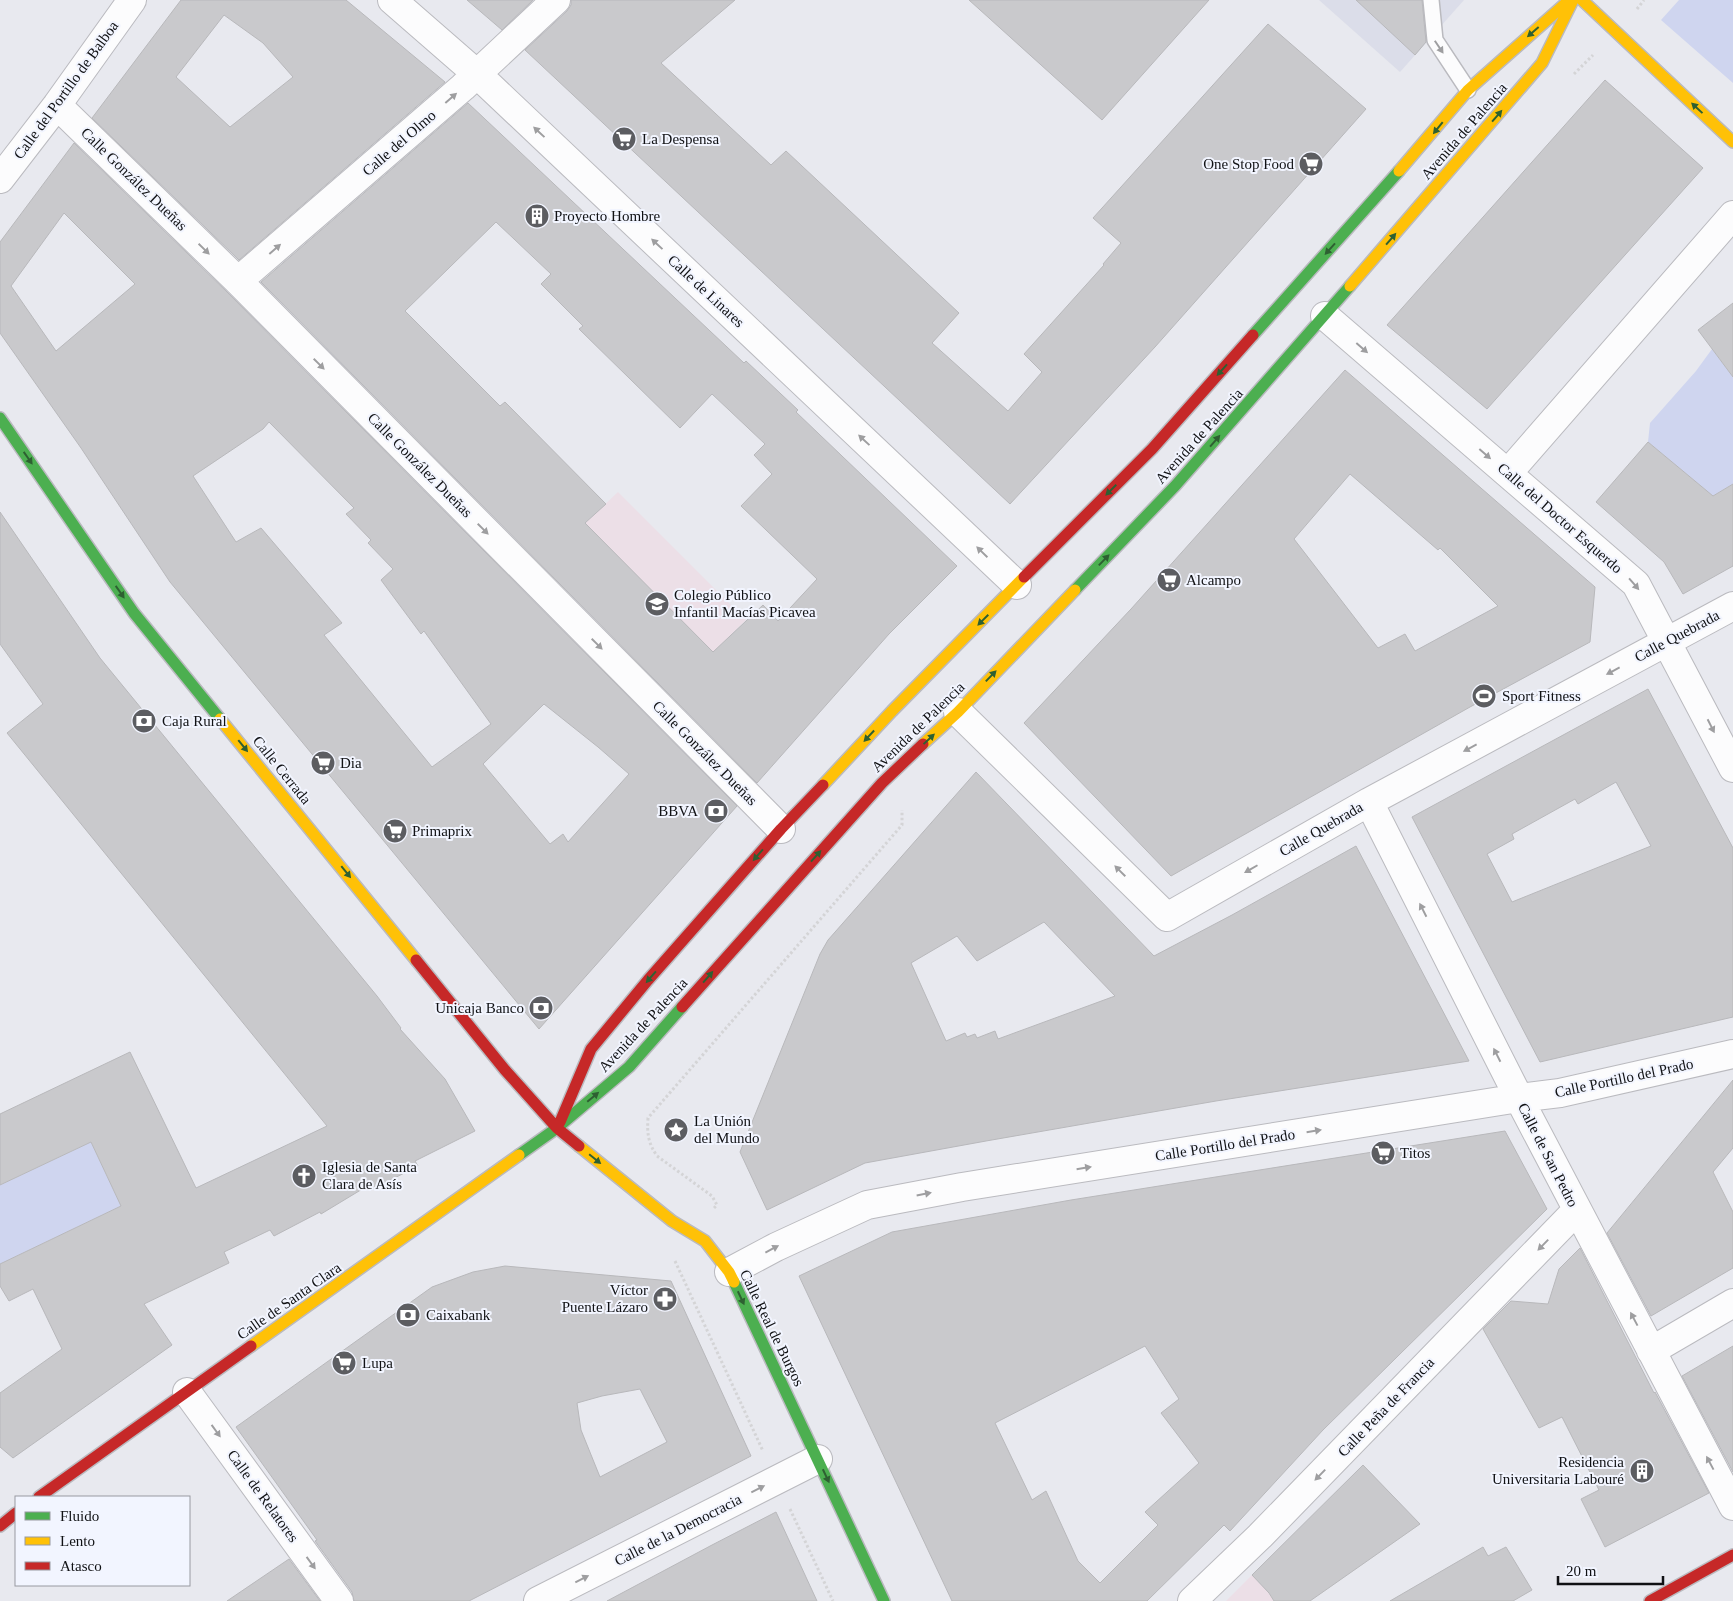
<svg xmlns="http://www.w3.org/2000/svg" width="1733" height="1601" font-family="Georgia,serif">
<rect width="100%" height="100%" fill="#e8e9ef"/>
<path fill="#dbdde9" d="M 1319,0 L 1464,0 L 1400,72 Z"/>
<path fill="#ecdfe7" d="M 618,492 L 746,620 L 672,692 L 543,563 Z
M 1252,1575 L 1269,1593 L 1274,1601 L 1226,1601 Z"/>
<path fill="#cfd5ef" d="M 1679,0 L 1733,0 L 1733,83 L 1661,20 Z
M 1712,349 L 1733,377 L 1733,484 L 1713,496 L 1648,442 L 1650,423 L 1696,371 Z
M 91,1142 L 121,1206 L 0,1264 L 0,1185 Z"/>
<path fill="#c9c9cc" stroke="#b8b8bb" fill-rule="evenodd" d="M 181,0 L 346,0 L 445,82 L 239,260 L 92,118 ZM 224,15 L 263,43 L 293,77 L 230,127 L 176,77 Z
M 467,0 L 533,0 L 502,30 Z
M 571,0 L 735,0 L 661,63 L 771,165 L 786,151 L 959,313 L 932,343 L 1008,411 L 1042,372 L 1024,354 L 1104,265 L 1103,264 L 1121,243 L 1093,218 L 1268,24 L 1366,109 L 1155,347 L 1010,504 L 525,50 L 567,11 L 571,5 Z
M 969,0 L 1209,0 L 1102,120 Z
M 1356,0 L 1422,0 L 1426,42 L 1415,55 Z
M 1605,80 L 1703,168 L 1487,409 L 1387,325 Z
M 468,103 L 744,363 L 746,361 L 798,410 L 796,412 L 957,566 L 889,634 L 757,783 L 261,282 ZM 496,222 L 551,274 L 541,284 L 583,326 L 579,329 L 680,428 L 712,394 L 765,444 L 754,455 L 772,474 L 741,506 L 817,579 L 778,621 L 763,605 L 713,652 L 585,523 L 606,504 L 505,402 L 500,406 L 405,311 Z
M 74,143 L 227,292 L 737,806 L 539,1029 L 170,582 L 81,448 L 0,333 L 0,242 ZM 64,213 L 135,284 L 56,351 L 11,286 ZM 269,422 L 354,508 L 346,514 L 371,540 L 368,543 L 393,569 L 381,580 L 421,634 L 424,631 L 491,724 L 432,767 L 324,635 L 342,623 L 261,528 L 236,542 L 193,476 L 263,429 ZM 544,704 L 598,747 L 629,774 L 568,842 L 563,834 L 550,844 L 483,764 Z
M 1733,303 L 1733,377 L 1698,330 Z
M 1345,370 L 1595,587 L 1590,642 L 1470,707 L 1171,876 L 1024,723 L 1131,609 ZM 1350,474 L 1438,550 L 1440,548 L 1498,606 L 1415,651 L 1405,634 L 1378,648 L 1294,539 Z
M 1648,442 L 1713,496 L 1733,484 L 1733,566 L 1683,594 L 1664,562 L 1596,502 Z
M 0,512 L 100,658 L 377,996 L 401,1028 L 400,1029 L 445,1079 L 475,1131 L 415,1161 L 418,1166 L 371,1190 L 369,1185 L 321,1214 L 320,1212 L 274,1236 L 270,1230 L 224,1252 L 229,1263 L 144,1304 L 172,1345 L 13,1458 L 0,1447 L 0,1393 L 62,1349 L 33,1289 L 9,1301 L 0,1286 L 0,1264 L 121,1206 L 91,1142 L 0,1185 L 0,1114 L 130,1052 L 196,1188 L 327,1126 L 7,733 L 43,704 L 0,644 Z
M 1648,689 L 1733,848 L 1733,1017 L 1540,1062 L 1412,817 ZM 1616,782 L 1651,846 L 1512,902 L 1487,854 L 1514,839 L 1512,834 L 1575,799 L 1578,804 Z
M 976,772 L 1154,956 L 1232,915 L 1356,846 L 1469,1061 L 1216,1101 L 986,1141 L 865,1163 L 767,1210 L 740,1152 L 820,954 L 828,940 ZM 1044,922 L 1115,996 L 998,1039 L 995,1031 L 977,1038 L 975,1034 L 967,1037 L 965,1033 L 946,1041 L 911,963 L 957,936 L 977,961 Z
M 1733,1080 L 1733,1148 L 1713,1172 L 1733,1212 L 1733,1268 L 1651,1316 L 1607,1233 Z
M 1505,1131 L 1547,1209 L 1323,1430 L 1230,1531 L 1224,1525 L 1147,1601 L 952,1601 L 799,1276 L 892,1232 L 1071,1200 ZM 1145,1346 L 1179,1399 L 1161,1413 L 1199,1463 L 1145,1512 L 1158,1525 L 1100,1583 L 1078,1561 L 1046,1491 L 1032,1500 L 995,1423 Z
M 1580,1248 L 1654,1393 L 1655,1392 L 1709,1493 L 1605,1547 L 1581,1499 L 1599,1490 L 1562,1417 L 1539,1428 L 1483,1329 L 1511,1301 L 1548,1304 L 1559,1269 Z
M 505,1266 L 671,1281 L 751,1456 L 469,1601 L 354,1601 L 352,1592 L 315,1541 L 317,1540 L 236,1427 L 432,1287 L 473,1272 ZM 640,1389 L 667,1442 L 600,1477 L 581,1430 L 577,1403 L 602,1396 Z
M 1733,1346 L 1733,1472 L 1682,1376 Z
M 1363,1465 L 1420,1524 L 1310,1601 L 1274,1601 L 1269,1593 L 1252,1575 Z
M 776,1512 L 817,1601 L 607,1601 L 712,1545 Z
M 1483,1547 L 1488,1556 L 1506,1547 L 1532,1590 L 1513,1601 L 1390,1601 Z
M 289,1559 L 320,1601 L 227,1601 Z"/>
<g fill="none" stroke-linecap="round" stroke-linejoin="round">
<defs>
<path id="lane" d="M 1431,0 L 1435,40 L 1468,90"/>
<path id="street" d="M 392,0 L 477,74 L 1017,585
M 57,105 L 238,281 L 781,829
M 0,179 L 57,105 L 132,0
M 238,281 L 463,87 L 556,0
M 1325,316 L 1636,584 L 1733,768
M 1508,473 L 1733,215
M 958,712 L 1167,917 L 1369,802 L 1733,606
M 1369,802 L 1524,1108 L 1733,1506
M 729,1272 L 776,1247 L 867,1205 L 962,1187 L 1519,1098 L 1560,1093 L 1733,1054
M 1651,1351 L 1733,1303
M 187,1392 L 339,1601
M 538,1601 L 818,1459
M 1192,1601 L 1260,1536 L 1577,1210"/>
<path id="fast" d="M 1253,335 L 1399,171
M 0,418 L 134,613 L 220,719
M 1075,590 L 1175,486 L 1350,286
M 519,1155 L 557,1128 L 629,1067 L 682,1007
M 734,1282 L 884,1601"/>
<path id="slow" d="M 1582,0 L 1733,142
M 1399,171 L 1468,90 L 1565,4
M 1350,286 L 1542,63 L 1573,0
M 220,719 L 416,960
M 923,744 L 958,712 L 1075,590
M 823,785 L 892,711 L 1024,577
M 579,1146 L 672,1221 L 705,1241 L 729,1272 L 734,1282
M 251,1346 L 519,1155"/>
<path id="jam" d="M 1024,577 L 1152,449 L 1253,335
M 416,960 L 505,1070 L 557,1128 L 579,1146
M 682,1007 L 882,783 L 923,744
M 560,1122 L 591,1049 L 648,980 L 781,829 L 823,785
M 39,1497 L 251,1346
M 0,1526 L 16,1513
M 1650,1601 L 1733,1555"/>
</defs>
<use href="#lane" stroke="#bababf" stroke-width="18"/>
<use href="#street" stroke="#bababf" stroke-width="30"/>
<use href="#fast" stroke="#bababf" stroke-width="14"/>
<use href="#slow" stroke="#bababf" stroke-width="14"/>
<use href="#jam" stroke="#bababf" stroke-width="14"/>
<path stroke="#d4d4d6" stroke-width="3" stroke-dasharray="2.5 2.5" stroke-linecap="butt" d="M 1637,9 L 1644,0
M 1574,74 L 1593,55
M 714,1208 L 717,1205 L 712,1196 L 657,1156 C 648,1143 647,1133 648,1118 L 902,825 L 902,810
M 675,1261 L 763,1451
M 790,1509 L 833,1601"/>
<use href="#lane" stroke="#fcfcfd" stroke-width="15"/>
<use href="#street" stroke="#fcfcfd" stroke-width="28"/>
<use href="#fast" stroke="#4caf50" stroke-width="11"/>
<use href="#slow" stroke="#ffc107" stroke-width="11"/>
<use href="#jam" stroke="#c62828" stroke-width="11"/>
</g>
<defs><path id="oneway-solid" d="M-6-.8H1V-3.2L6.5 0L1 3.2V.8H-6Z" transform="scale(1.25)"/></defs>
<g fill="#2e6032">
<use href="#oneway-solid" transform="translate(1533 32) rotate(139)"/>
<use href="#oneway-solid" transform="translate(1697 108) rotate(-137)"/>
<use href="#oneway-solid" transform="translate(1497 116) rotate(-49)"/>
<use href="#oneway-solid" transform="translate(1438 128) rotate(129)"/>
<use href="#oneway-solid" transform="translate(1391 239) rotate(-49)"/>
<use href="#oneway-solid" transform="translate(1330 249) rotate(132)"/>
<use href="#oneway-solid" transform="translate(1222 370) rotate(132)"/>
<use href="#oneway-solid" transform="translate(1215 441) rotate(-49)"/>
<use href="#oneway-solid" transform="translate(28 458) rotate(55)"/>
<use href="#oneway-solid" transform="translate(1111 490) rotate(135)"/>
<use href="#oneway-solid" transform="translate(1104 560) rotate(-46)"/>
<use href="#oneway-solid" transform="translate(120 592) rotate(55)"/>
<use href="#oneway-solid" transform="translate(983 620) rotate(135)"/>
<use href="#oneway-solid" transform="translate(991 676) rotate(-46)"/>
<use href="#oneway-solid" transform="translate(869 736) rotate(133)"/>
<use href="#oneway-solid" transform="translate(929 739) rotate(-43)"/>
<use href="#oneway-solid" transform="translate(243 746) rotate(51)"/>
<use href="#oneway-solid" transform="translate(758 855) rotate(131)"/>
<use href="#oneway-solid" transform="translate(816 856) rotate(-48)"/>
<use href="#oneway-solid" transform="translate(346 872) rotate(51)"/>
<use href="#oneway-solid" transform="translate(651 977) rotate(131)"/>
<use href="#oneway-solid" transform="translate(708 977) rotate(-49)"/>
<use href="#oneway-solid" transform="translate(593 1097) rotate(-40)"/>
<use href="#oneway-solid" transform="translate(595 1159) rotate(39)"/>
<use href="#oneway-solid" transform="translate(741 1298) rotate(65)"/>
<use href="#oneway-solid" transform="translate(826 1476) rotate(65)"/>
</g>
<g fill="#9e9ea0">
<use href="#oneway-solid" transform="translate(1439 47) rotate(56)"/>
<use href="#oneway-solid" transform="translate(451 98) rotate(-41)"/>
<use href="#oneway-solid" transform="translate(539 132) rotate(-137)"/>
<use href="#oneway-solid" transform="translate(657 244) rotate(-137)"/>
<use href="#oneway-solid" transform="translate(204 249) rotate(44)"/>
<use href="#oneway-solid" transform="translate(275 249) rotate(-41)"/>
<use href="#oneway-solid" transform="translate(1362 348) rotate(41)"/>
<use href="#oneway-solid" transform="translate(319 364) rotate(45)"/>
<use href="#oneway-solid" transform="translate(864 440) rotate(-137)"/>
<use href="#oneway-solid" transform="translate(1485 454) rotate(41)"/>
<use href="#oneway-solid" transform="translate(483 529) rotate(45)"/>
<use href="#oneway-solid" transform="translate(982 552) rotate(-136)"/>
<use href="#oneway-solid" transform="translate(1634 584) rotate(49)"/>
<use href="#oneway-solid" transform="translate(597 644) rotate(45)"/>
<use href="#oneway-solid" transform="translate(1613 671) rotate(152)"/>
<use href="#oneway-solid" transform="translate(1711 726) rotate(63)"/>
<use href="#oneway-solid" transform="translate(1470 748) rotate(152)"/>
<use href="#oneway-solid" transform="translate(1251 869) rotate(150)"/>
<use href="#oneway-solid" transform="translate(1120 871) rotate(-135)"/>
<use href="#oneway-solid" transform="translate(1423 910) rotate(-117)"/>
<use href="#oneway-solid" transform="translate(1497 1055) rotate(-117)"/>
<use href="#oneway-solid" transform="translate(1314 1131) rotate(-9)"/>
<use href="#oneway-solid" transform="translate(1084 1168) rotate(-9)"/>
<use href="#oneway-solid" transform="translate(924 1194) rotate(-11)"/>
<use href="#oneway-solid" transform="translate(1543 1245) rotate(134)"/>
<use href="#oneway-solid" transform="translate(772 1249) rotate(-28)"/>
<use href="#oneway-solid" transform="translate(1634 1319) rotate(-118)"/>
<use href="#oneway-solid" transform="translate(216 1431) rotate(54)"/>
<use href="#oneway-solid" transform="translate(1710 1463) rotate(-118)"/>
<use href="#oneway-solid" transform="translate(1320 1475) rotate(134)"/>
<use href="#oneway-solid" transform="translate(758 1489) rotate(-27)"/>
<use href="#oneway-solid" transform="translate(311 1563) rotate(54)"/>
<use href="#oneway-solid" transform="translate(582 1579) rotate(-27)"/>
</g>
<defs>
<symbol id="supermarket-disc" viewBox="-11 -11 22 22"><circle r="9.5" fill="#5c5d61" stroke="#f2f5ff"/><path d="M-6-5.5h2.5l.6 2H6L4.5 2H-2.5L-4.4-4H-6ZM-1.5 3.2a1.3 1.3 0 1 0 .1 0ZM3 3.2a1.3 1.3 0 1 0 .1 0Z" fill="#fff"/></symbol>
<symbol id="building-disc" viewBox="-11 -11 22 22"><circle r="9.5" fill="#5c5d61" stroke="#f2f5ff"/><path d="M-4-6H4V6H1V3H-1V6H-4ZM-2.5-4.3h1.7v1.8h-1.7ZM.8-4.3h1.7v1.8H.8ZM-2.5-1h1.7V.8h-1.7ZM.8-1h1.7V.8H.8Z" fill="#fff"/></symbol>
<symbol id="school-disc" viewBox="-11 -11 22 22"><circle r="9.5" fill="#5c5d61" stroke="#f2f5ff"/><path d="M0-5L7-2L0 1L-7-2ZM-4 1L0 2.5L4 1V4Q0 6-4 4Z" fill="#fff"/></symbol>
<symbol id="stadium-disc" viewBox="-11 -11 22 22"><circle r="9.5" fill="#5c5d61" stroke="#f2f5ff"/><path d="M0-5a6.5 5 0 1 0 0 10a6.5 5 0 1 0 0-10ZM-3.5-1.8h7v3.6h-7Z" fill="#fff"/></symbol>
<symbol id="bank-disc" viewBox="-11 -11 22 22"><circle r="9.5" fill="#5c5d61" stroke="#f2f5ff"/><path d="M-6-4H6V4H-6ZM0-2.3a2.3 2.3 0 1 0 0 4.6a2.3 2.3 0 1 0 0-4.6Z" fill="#fff"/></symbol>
<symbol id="sight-disc" viewBox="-11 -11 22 22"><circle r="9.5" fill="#5c5d61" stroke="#f2f5ff"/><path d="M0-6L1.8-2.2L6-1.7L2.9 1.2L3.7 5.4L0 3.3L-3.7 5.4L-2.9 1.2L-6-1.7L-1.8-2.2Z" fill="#fff"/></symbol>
<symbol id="church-disc" viewBox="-11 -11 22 22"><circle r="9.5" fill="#5c5d61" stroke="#f2f5ff"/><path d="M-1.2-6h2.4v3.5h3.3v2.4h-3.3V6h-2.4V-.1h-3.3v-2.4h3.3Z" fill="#fff"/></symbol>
<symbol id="pharmacy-disc" viewBox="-11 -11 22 22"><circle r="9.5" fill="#5c5d61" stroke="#f2f5ff"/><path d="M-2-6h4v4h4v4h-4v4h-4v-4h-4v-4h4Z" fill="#fff"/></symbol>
</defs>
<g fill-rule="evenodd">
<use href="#supermarket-disc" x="610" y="125" width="28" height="28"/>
<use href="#supermarket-disc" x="1297" y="150" width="28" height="28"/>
<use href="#building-disc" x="523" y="202" width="28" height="28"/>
<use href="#supermarket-disc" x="1155" y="566" width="28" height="28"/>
<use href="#school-disc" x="643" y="590" width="28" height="28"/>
<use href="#stadium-disc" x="1470" y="682" width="28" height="28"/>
<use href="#bank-disc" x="130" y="707" width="28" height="28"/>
<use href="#supermarket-disc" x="309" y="749" width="28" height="28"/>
<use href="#bank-disc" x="702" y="797" width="28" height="28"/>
<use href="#supermarket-disc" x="381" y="817" width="28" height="28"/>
<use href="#bank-disc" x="527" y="994" width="28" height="28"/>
<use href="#sight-disc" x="662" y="1116" width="28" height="28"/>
<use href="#supermarket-disc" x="1369" y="1139" width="28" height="28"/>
<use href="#church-disc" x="290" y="1162" width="28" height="28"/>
<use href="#pharmacy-disc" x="651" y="1285" width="28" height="28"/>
<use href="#bank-disc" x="394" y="1301" width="28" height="28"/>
<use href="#supermarket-disc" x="330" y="1349" width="28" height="28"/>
<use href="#building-disc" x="1628" y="1457" width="28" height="28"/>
</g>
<g text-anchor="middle" stroke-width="4" stroke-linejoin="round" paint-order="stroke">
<g font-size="15" fill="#101114" stroke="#f2f5ff">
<text transform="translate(66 90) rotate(-54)" y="5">Calle del Portillo de Balboa</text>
<text transform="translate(1464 131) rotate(-49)" y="5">Avenida de Palencia</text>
<text transform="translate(399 143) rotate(-41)" y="5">Calle del Olmo</text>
<text transform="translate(134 179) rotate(44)" y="5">Calle González Dueñas</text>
<text transform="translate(706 291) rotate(43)" y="5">Calle de Linares</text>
<text transform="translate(1199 436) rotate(-48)" y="5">Avenida de Palencia</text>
<text transform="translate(420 465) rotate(45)" y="5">Calle González Dueñas</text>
<text transform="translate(1560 518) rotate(41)" y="5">Calle del Doctor Esquerdo</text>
<text transform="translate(1677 636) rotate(-28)" y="5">Calle Quebrada</text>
<text transform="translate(918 727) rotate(-44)" y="5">Avenida de Palencia</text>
<text transform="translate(705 753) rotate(45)" y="5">Calle González Dueñas</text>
<text transform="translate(282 770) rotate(51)" y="5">Calle Cerrada</text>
<text transform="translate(1321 829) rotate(-30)" y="5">Calle Quebrada</text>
<text transform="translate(643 1025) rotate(-47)" y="5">Avenida de Palencia</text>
<text transform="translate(1624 1078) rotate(-12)" y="5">Calle Portillo del Prado</text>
<text transform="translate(1225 1145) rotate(-9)" y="5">Calle Portillo del Prado</text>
<text transform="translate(1548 1155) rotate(63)" y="5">Calle de San Pedro</text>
<text transform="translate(289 1301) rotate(-35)" y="5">Calle de Santa Clara</text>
<text transform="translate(772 1328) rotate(64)" y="5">Calle Real de Burgos</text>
<text transform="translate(1386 1407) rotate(-46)" y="5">Calle Peña de Francia</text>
<text transform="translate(263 1496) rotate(54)" y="5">Calle de Relatores</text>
<text transform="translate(678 1530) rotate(-27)" y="5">Calle de la Democracia</text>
</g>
<g font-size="15" fill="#101114" stroke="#f2f5ff" text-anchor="start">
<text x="642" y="144">La Despensa</text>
<text x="1294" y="169" text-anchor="end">One Stop Food</text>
<text x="554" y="221">Proyecto Hombre</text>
<text x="1186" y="585">Alcampo</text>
<text x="674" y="600">Colegio Público<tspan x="674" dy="17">Infantil Macías Picavea</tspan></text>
<text x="1502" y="701">Sport Fitness</text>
<text x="162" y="726">Caja Rural</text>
<text x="340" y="768">Dia</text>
<text x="698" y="816" text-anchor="end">BBVA</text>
<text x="412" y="836">Primaprix</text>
<text x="524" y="1013" text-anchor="end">Unicaja Banco</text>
<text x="694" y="1126">La Unión<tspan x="694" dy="17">del Mundo</tspan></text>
<text x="1400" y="1158">Titos</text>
<text x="322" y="1172">Iglesia de Santa<tspan x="322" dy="17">Clara de Asís</tspan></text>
<text x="648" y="1295" text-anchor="end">Víctor<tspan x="648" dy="17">Puente Lázaro</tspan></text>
<text x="426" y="1320">Caixabank</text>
<text x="362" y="1368">Lupa</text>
<text x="1624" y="1467" text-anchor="end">Residencia<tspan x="1624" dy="17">Universitaria Labouré</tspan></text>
</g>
</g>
<rect x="15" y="1496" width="175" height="90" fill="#f2f5ff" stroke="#989aa1"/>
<rect x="25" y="1512" width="25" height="8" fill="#4caf50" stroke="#989aa1"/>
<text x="60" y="1521" font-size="15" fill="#101114">Fluido</text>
<rect x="25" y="1537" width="25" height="8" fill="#ffc107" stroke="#989aa1"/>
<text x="60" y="1546" font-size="15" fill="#101114">Lento</text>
<rect x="25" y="1562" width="25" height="8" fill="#c62828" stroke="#989aa1"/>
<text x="60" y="1571" font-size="15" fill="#101114">Atasco</text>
<path d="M1558 1576v8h105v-8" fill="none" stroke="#101114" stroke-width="2.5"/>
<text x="1566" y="1576" font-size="15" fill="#101114" stroke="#f2f5ff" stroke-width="4" paint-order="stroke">20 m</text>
</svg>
